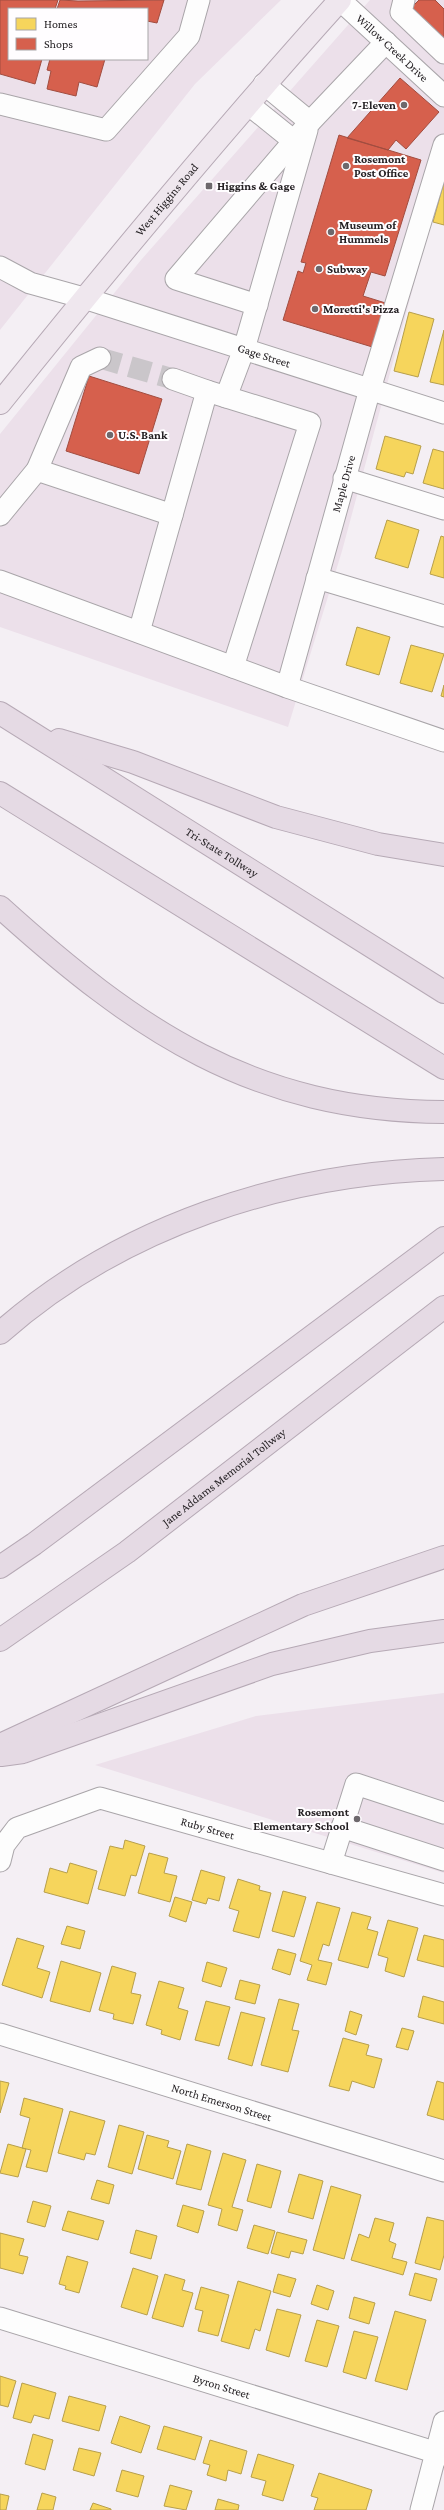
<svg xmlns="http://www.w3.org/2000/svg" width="444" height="2510" font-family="'Crimson Pro',serif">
<rect width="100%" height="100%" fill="#f4eff4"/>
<path fill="#ece0ea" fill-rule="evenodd" d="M 0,0 L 281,0 L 195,84 L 0,330 ZM 9,9 L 147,9 L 147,59 L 9,59 Z
M 370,0 L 444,0 L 444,173 L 342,551 L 288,727 L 0,627 L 0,434 L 141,260 Z
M 444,1693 L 444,1873 L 95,1765 L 256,1716 Z"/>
<path fill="#f6d55c" stroke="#b79f4b" d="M 444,182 L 444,225 L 433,222 Z
M 409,312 L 434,319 L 418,377 L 394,371 Z
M 444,330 L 444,385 L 430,382 Z
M 385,436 L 421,446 L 413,474 L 406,472 L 404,477 L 376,469 Z
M 433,449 L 444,452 L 444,489 L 423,483 Z
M 387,520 L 419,530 L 408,568 L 375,558 Z
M 441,536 L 444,537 L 444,578 L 430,574 Z
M 357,627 L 390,637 L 379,675 L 346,665 Z
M 411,645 L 444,654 L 432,692 L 400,683 Z
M 444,685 L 444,697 L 441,696 Z
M 125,1840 L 145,1846 L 136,1876 L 131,1875 L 125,1896 L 98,1889 L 110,1846 L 123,1849 Z
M 149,1853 L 168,1858 L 164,1873 L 177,1876 L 170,1902 L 138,1893 Z
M 70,1863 L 97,1871 L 88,1904 L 44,1892 L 50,1868 L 67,1873 Z
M 201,1870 L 225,1877 L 219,1901 L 208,1898 L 206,1904 L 192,1900 Z
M 238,1879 L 260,1886 L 259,1890 L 271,1893 L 259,1938 L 233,1931 L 239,1911 L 229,1908 Z
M 283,1891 L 306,1897 L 294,1937 L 272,1931 Z
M 175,1897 L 192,1902 L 186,1922 L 169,1916 Z
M 317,1902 L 340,1908 L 329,1946 L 323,1944 L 318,1960 L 332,1963 L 326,1985 L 307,1980 L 312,1965 L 300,1961 Z
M 352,1912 L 371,1917 L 367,1929 L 378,1932 L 368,1968 L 338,1960 Z
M 388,1920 L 418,1928 L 404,1977 L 385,1971 L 388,1958 L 378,1955 Z
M 67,1926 L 85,1931 L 80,1949 L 61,1944 Z
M 424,1935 L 444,1940 L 444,1967 L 417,1960 Z
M 17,1938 L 44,1946 L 37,1968 L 50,1972 L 42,1998 L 2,1985 Z
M 278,1949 L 296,1954 L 290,1975 L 272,1969 Z
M 61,1961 L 101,1973 L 90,2012 L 50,2001 Z
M 207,1962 L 227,1968 L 221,1987 L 202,1981 Z
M 112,1966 L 136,1973 L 131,1993 L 141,1995 L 133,2024 L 113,2019 L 114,2014 L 99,2010 Z
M 240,1980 L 260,1985 L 255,2004 L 235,1999 Z
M 159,1981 L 184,1988 L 178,2008 L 188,2011 L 180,2040 L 161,2034 L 162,2030 L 146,2025 Z
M 423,1996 L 444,2002 L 444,2024 L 418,2017 Z
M 279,1999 L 299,2004 L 292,2030 L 299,2031 L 288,2072 L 261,2065 Z
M 206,2001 L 230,2007 L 219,2046 L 195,2040 Z
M 350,2011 L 362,2015 L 356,2035 L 345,2031 Z
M 241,2012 L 265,2018 L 252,2066 L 228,2059 Z
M 402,2028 L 414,2031 L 408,2050 L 396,2047 Z
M 343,2038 L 369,2045 L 366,2055 L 382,2059 L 374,2088 L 352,2081 L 349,2091 L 329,2086 Z
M 0,2081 L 9,2083 L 0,2113 Z
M 437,2081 L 444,2083 L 444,2120 L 427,2115 Z
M 24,2098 L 63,2109 L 47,2172 L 26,2167 L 31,2150 L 22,2148 L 30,2118 L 20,2115 Z
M 70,2111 L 105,2121 L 95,2155 L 86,2153 L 84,2160 L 58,2153 Z
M 119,2125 L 144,2132 L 132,2174 L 108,2167 Z
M 147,2135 L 169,2141 L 167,2147 L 181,2151 L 173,2179 L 138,2169 Z
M 8,2144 L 26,2149 L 18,2177 L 0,2173 Z
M 187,2144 L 211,2151 L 201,2190 L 176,2184 Z
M 223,2153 L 246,2160 L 232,2207 L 243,2210 L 237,2231 L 218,2225 L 222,2209 L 208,2205 Z
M 257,2164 L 281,2171 L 271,2208 L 247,2201 Z
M 299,2174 L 323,2181 L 313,2219 L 288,2212 Z
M 97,2180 L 114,2185 L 109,2204 L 91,2199 Z
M 331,2186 L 361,2195 L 344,2259 L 313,2250 Z
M 33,2201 L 51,2206 L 45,2227 L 27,2222 Z
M 183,2205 L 204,2211 L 198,2233 L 177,2226 Z
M 68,2211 L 104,2221 L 98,2240 L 62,2230 Z
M 427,2217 L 444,2221 L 444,2255 L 440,2270 L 415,2263 Z
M 375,2218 L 394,2223 L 389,2241 L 396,2244 L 392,2258 L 407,2262 L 403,2275 L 351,2260 L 359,2234 L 369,2238 Z
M 254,2225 L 275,2231 L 268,2254 L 247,2248 Z
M 136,2230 L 157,2236 L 151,2259 L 130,2253 Z
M 277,2232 L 307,2240 L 303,2254 L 291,2251 L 289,2258 L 271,2253 Z
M 0,2233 L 24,2239 L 19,2255 L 28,2257 L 23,2274 L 0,2268 Z
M 67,2256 L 88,2262 L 79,2293 L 65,2289 L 66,2286 L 59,2284 Z
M 133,2268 L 158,2276 L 147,2315 L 121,2307 Z
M 415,2273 L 437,2279 L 431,2301 L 409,2295 Z
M 165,2274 L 185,2280 L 182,2290 L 193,2293 L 183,2327 L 152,2318 Z
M 278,2274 L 296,2279 L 290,2297 L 273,2292 Z
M 238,2281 L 271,2291 L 260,2331 L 255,2329 L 249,2349 L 221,2341 Z
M 317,2285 L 334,2291 L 328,2310 L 311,2304 Z
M 201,2287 L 229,2295 L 218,2336 L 198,2331 L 203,2311 L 195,2309 Z
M 354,2297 L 375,2303 L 369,2324 L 349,2318 Z
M 277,2309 L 301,2315 L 289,2357 L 266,2350 Z
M 395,2311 L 426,2320 L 407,2390 L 375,2381 Z
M 317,2320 L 339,2326 L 327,2367 L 305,2361 Z
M 354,2331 L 378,2337 L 366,2379 L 343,2372 Z
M 0,2376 L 16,2381 L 8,2407 L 0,2405 Z
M 22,2383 L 56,2393 L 49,2419 L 34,2415 L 31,2423 L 13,2418 Z
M 69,2396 L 106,2406 L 99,2431 L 62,2421 Z
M 120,2416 L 150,2426 L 141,2453 L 111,2443 Z
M 164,2426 L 202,2437 L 195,2460 L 157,2449 Z
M 33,2434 L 53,2440 L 45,2470 L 25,2464 Z
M 210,2440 L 247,2451 L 241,2474 L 228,2470 L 226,2481 L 207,2475 L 210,2465 L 203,2463 Z
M 79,2448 L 101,2453 L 94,2476 L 73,2470 Z
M 258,2454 L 294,2465 L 283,2501 L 262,2495 L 266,2481 L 251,2477 Z
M 122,2470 L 144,2476 L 138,2497 L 116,2491 Z
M 319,2473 L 372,2490 L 366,2510 L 314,2510 L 318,2498 L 311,2496 Z
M 170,2485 L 192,2491 L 186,2510 L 164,2506 Z
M 42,2493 L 56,2497 L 53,2510 L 37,2510 Z
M 0,2494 L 9,2496 L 6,2510 L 0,2510 Z
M 218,2499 L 239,2505 L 238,2510 L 215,2510 Z
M 93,2503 L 111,2509 L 111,2510 L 90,2510 Z"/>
<path fill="#d6604d" stroke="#a14d40" d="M 0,0 L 58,0 L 55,9 L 9,9 L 9,59 L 42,59 L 35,84 L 0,74 Z
M 60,0 L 78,1 L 164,0 L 157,23 L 147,21 L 147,9 L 57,9 Z
M 419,0 L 435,0 L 444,9 L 444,39 L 412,7 Z
M 50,59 L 105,59 L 97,87 L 79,82 L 76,96 L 47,89 L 51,71 L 47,70 Z
M 400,78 L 439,112 L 406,149 L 396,140 L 388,150 L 347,138 Z
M 339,135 L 421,160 L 385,276 L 371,272 L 363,296 L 392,305 L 379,349 L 283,320 L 298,271 L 303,273 L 306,263 L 301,262 Z
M 89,376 L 162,399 L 139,474 L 66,451 Z"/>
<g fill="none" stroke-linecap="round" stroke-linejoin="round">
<path stroke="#cac6ca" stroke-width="21" stroke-dasharray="21 10" stroke-linecap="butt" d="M 100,358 L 173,379"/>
<defs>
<g id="minor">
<path id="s1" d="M 340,0 L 444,96"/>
<path d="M 404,0 L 401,12 L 444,53"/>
<path d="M 264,84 L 310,122"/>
<path d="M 0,104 L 106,130 L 189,36 L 199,0"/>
<path d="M 248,104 L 294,141"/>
<path id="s2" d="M 0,267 L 30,283 L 84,298 L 444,413"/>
<path d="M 257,305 L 176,279 L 310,122 L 386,42"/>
<path d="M 173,379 L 207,391"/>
<path d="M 226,397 L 244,349 L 307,130"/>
<path d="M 37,470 L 172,515"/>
<path d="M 344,478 L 444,509"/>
<path d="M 0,515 L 37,470 L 81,367 L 100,358"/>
<path d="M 317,578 L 444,616"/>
<path d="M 0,581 L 287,687 L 444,741"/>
<path d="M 139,632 L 207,391 L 310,423 L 233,667"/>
<path id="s3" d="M 287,687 L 370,389 L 444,145"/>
<path d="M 342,1827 L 444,1860"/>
<path id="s4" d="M 0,1861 L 4,1845 L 17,1828 L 100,1798 L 444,1895"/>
<path d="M 331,1863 L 356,1784 L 444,1813"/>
<path id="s5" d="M 0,2034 L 444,2171"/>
<path id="s6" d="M 0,2318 L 444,2455"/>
<path d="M 421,2510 L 444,2422"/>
</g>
<g id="major">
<path id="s7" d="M 0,403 C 110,266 222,131 340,0"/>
</g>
<g id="highway">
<path id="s8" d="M 0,713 L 444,992"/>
<path d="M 59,740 L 133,762 L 276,817 L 378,844 L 444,855"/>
<path d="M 0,793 L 444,1068"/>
<path d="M 0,907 C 136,1030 253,1111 444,1112"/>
<path d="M 0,1333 C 121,1226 284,1173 444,1169"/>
<path d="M 0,1567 L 34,1544 L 444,1238"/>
<path id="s9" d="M 0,1640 L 127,1552 L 444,1307"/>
<path d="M 0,1745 L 303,1605 L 444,1557"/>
<path d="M 1,1755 L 23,1752 L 272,1664 L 370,1641 L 444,1631"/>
</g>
</defs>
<use href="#minor" stroke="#a9a5a9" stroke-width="23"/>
<use href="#major" stroke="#b6a9b5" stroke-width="24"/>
<use href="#highway" stroke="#b6a9b5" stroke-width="24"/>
<use href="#minor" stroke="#fdfdfd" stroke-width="21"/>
<use href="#major" stroke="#efe7ee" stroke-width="22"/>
<use href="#highway" stroke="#e5dae4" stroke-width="22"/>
</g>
<g fill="#6d686c" stroke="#fffdff" stroke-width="1.5">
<circle cx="404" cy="105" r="4"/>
<circle cx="346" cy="166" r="4"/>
<rect x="205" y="182" width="8" height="8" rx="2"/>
<circle cx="331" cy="232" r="4"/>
<circle cx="319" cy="269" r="4"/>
<circle cx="315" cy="309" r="4"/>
<circle cx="110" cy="435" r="4"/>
<circle cx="357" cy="1819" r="4"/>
</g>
<g text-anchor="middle" stroke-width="4" stroke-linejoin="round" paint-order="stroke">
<g font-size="12" fill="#242023" stroke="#fffdff">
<text dy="4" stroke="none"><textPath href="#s1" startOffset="71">Willow Creek Drive</textPath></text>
<text dy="4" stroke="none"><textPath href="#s7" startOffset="263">West Higgins Road</textPath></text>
<text dy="4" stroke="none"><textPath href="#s2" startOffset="279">Gage Street</textPath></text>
<text dy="4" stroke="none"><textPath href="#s3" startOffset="211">Maple Drive</textPath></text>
<text dy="4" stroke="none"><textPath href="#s8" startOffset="262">Tri-State Tollway</textPath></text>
<text dy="4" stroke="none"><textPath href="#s9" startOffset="277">Jane Addams Memorial Tollway</textPath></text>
<text dy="4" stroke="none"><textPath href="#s4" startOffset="238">Ruby Street</textPath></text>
<text dy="4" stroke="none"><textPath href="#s5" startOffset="232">North Emerson Street</textPath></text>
<text dy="4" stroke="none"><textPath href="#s6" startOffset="232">Byron Street</textPath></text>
</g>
<g font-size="12" font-weight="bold" fill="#242023" stroke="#fffdff" text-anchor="start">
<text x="396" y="109" text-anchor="end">7-Eleven</text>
<text x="354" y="163">Rosemont<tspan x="354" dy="14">Post Office</tspan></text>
<text x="217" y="190">Higgins &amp; Gage</text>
<text x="339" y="229">Museum of<tspan x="339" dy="14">Hummels</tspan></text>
<text x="327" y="273">Subway</text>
<text x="323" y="313">Moretti's Pizza</text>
<text x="118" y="439">U.S. Bank</text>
<text x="349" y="1816" text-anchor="end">Rosemont<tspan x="349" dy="14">Elementary School</tspan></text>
</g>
</g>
<rect x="8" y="8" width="140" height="52" fill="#fffdff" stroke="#a7a5a7"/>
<rect x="16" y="18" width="20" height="12" fill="#f6d55c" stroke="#a7a5a7"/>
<text x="44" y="28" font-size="12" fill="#242023">Homes</text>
<rect x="16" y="38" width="20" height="12" fill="#d6604d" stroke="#a7a5a7"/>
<text x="44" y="48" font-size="12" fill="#242023">Shops</text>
</svg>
